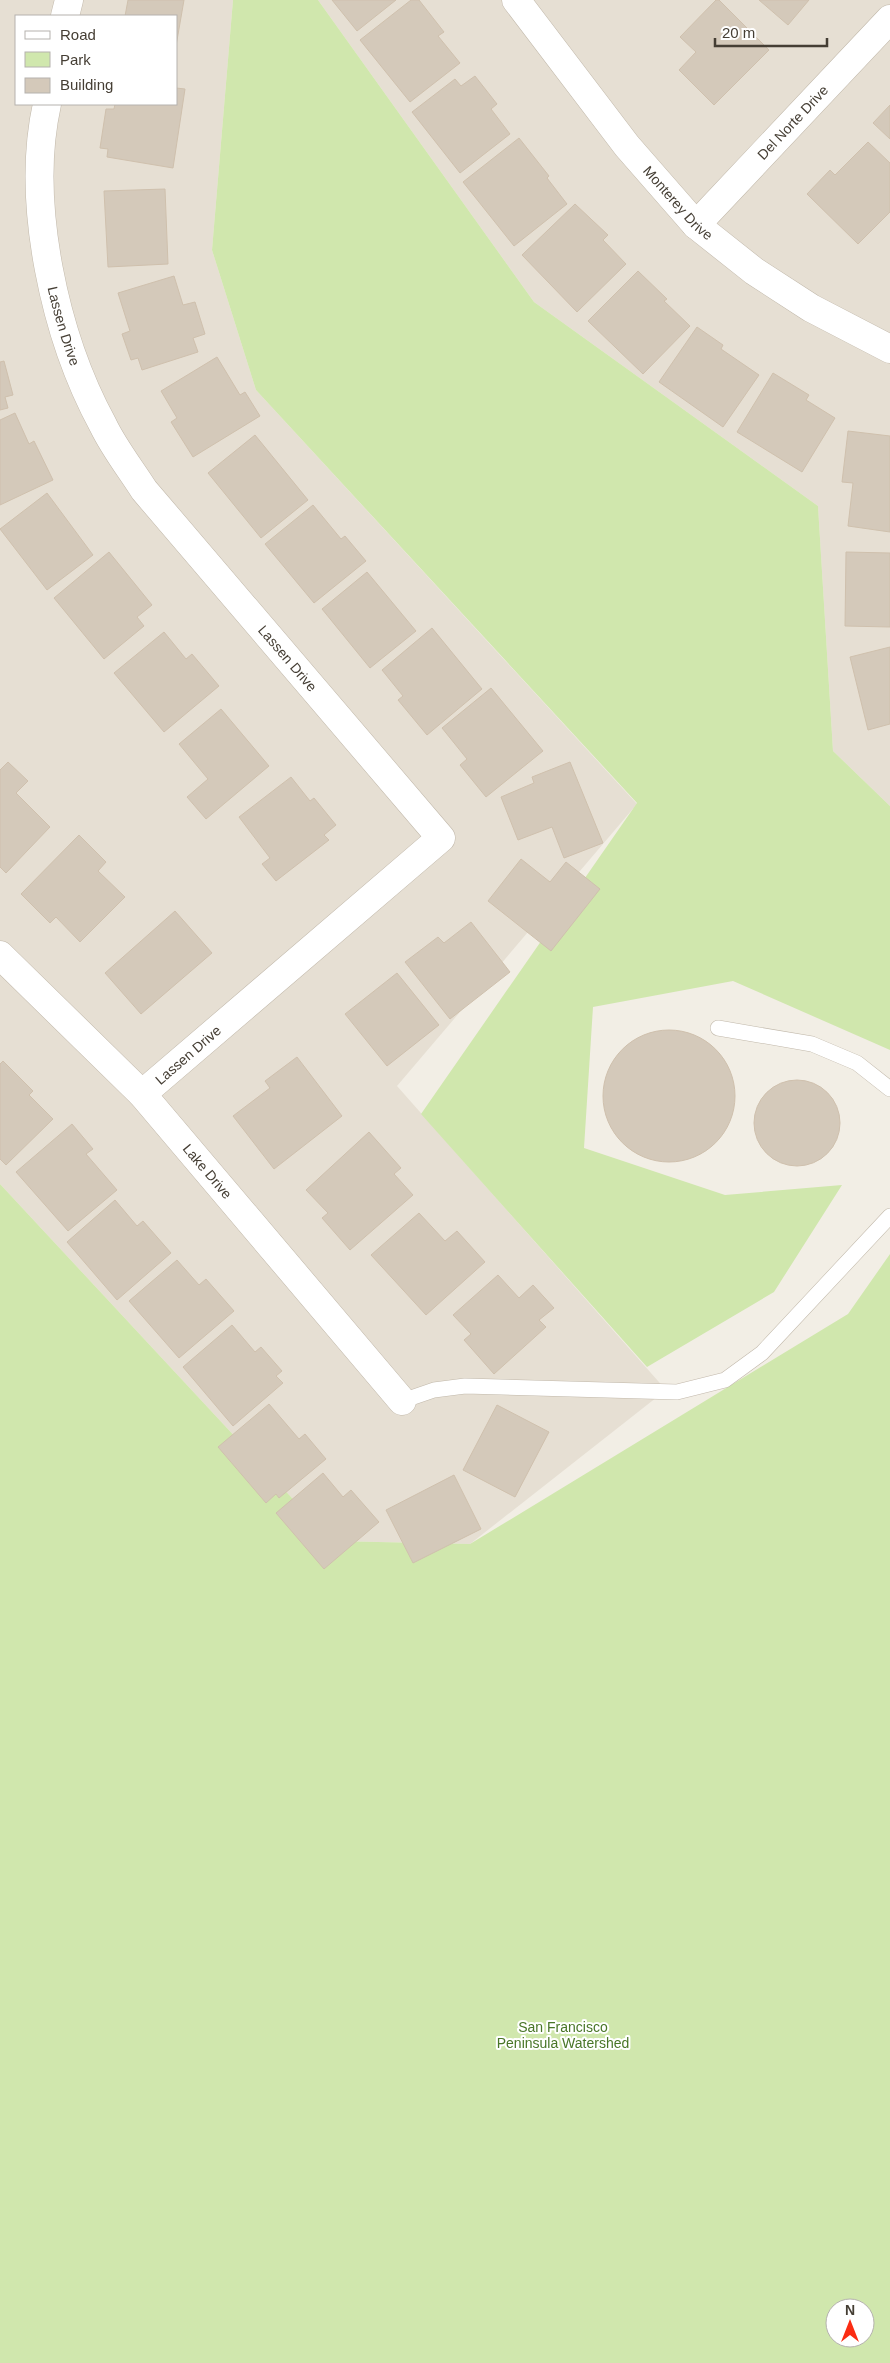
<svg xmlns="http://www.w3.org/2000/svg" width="890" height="2363" font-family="Helvetica,sans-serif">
<rect width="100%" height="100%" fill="#f2eee5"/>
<path fill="#e6dfd3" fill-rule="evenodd" d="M 0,0 L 233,0 L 212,250 L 256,390 L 637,804 L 397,1086 L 666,1390 L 470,1544 L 332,1541 L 0,1184 ZM 16,16 L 176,16 L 176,104 L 16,104 Z
M 318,0 L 890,0 L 890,806 L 833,751 L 818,506 L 534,302 Z"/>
<path fill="#d0e7ad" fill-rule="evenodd" d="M 233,0 L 318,0 L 534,302 L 818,506 L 833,751 L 890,806 L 890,1050 L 733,981 L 593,1007 L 584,1148 L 725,1195 L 842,1185 L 774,1292 L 647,1367 L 421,1114 L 637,803 L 256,390 L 212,250 Z
M 0,1184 L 332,1541 L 470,1544 L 848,1314 L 890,1254 L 890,2363 L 0,2363 ZM 835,2308 L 865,2308 L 865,2338 L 835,2338 Z"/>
<path fill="#d4c9ba" stroke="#cfc0ad" d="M 128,0 L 184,0 L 176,46 L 176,16 L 125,16 Z
M 332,0 L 396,0 L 357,31 Z
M 411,0 L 419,0 L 444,32 L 438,36 L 460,63 L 410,102 L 360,40 Z
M 716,0 L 719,0 L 769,50 L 714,105 L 679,70 L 696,52 L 680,37 Z
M 759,0 L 809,0 L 788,25 Z
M 475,76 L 497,104 L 491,109 L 510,134 L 460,173 L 412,112 L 455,79 L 461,86 Z
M 176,88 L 185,89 L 173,168 L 107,157 L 108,149 L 100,148 L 106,109 L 114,109 L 115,104 L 176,104 Z
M 890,105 L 890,139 L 873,123 Z
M 519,138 L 549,176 L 547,178 L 567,204 L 514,246 L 463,182 Z
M 868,142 L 890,163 L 890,212 L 858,244 L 807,194 L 830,170 L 835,175 Z
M 165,189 L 168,264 L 108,267 L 104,191 Z
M 575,204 L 608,235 L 603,240 L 626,264 L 577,312 L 522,255 Z
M 638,271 L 667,299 L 664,301 L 690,326 L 643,374 L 588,321 Z
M 174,276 L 183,305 L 195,302 L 205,334 L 193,338 L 198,352 L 142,370 L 138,358 L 131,360 L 122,334 L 130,331 L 118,293 Z
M 697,327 L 723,345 L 721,349 L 759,375 L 723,427 L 659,382 Z
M 217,357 L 240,395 L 245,392 L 260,416 L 193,457 L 171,422 L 177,418 L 161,391 Z
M 4,361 L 13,395 L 5,397 L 8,408 L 0,410 L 0,362 Z
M 773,373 L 809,395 L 806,400 L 835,418 L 802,472 L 737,432 Z
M 15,413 L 29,444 L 34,441 L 53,480 L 0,505 L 0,420 Z
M 848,431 L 890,436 L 890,532 L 848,526 L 853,483 L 842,482 Z
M 255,435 L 308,500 L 261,538 L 208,473 Z
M 47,493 L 93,555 L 47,590 L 0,529 Z
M 313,505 L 341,539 L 345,536 L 366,561 L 314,603 L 265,544 Z
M 109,552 L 152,605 L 137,617 L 144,626 L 104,659 L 54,598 Z
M 846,552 L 890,553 L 890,627 L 845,626 Z
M 367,572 L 416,631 L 370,668 L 322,609 Z
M 432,628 L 482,689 L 427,735 L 398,700 L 403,696 L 382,670 Z
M 164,632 L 186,659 L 192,654 L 219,686 L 164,732 L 114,673 Z
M 890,647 L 890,724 L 868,730 L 850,657 Z
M 491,688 L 543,751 L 486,797 L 460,765 L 467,759 L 442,728 Z
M 221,709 L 269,766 L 206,819 L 187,797 L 208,779 L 179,744 Z
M 8,762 L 28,781 L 16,793 L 50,827 L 6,873 L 0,867 L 0,770 Z
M 570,762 L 603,843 L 564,858 L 552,827 L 518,840 L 501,797 L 534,783 L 532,777 Z
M 291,777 L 310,801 L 314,798 L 336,825 L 324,835 L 329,840 L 276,881 L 262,864 L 270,858 L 239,817 Z
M 79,835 L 106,862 L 98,871 L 125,897 L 80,942 L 56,917 L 50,923 L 21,894 Z
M 521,859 L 550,882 L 566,862 L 600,889 L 551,951 L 488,901 Z
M 175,911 L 212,953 L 141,1014 L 105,973 Z
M 471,922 L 510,972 L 450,1019 L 405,962 L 438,937 L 444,943 Z
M 397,973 L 439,1025 L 387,1066 L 345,1014 Z
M603 1096a66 66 0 1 1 132 0a66 66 0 1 1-132 0Z
M 297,1057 L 342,1116 L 274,1169 L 233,1116 L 270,1088 L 265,1081 Z
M 3,1061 L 33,1091 L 29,1095 L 53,1119 L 6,1165 L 0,1159 L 0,1064 Z
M754 1123a43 43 0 1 1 86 0a43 43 0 1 1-86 0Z
M 72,1124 L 93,1149 L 86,1154 L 117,1190 L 68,1231 L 16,1172 Z
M 369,1132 L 401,1168 L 394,1174 L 413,1195 L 350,1250 L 322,1218 L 328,1213 L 306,1190 Z
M 115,1200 L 137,1226 L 143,1221 L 171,1253 L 117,1300 L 67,1242 Z
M 419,1213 L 445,1241 L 457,1231 L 485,1262 L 426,1315 L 371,1255 Z
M 177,1260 L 199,1285 L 206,1279 L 234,1311 L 179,1358 L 129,1301 Z
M 498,1275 L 519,1298 L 533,1285 L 554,1308 L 539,1320 L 546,1327 L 494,1374 L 464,1340 L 471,1334 L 453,1315 Z
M 232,1325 L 255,1352 L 261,1347 L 282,1371 L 276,1376 L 283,1383 L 233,1426 L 183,1367 Z
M 269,1404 L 299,1439 L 305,1434 L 326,1459 L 279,1498 L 276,1494 L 266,1503 L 218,1447 Z
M 497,1405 L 549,1432 L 515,1497 L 463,1470 Z
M 323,1473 L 343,1497 L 351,1490 L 379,1522 L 324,1569 L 276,1513 Z
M 454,1475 L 481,1529 L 413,1563 L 386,1510 Z"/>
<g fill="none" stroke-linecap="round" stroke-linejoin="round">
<defs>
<path id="lane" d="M 718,1028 L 812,1044 L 857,1063 L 890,1089
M 402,1401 L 434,1390 L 465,1386 L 677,1392 L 725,1380 L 762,1353 L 890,1216"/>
<g id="street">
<path id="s1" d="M 516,0 L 627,146 L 696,225 L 754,271 L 811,308 L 890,349"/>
<path d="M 65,16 L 69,0"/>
<path id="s2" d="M 47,104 C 25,203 55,337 103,425 C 114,448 130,468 144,490 L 441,838 L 142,1094"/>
<path id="s3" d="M 696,225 L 890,19"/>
<path id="s4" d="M 0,955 L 142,1094 L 402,1401"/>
</g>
</defs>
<use href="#lane" stroke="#c1b8aa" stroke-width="16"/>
<use href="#street" stroke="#c1b8aa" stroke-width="29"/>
<use href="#lane" stroke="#fff" stroke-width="15"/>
<use href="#street" stroke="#fff" stroke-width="28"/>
</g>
<g text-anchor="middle" stroke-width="4" stroke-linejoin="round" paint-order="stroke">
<g font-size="14" fill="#453e34" stroke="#fff">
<text dy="5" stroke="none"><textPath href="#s3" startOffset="141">Del Norte Drive</textPath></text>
<text dy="5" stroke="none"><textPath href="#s1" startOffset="260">Monterey Drive</textPath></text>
<text dy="5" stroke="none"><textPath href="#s2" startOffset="225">Lassen Drive</textPath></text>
<text dy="5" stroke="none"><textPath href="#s2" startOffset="630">Lassen Drive</textPath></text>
<text transform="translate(188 1055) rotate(-41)" y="5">Lassen Drive</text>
<text dy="5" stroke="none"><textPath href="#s4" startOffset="300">Lake Drive</textPath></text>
</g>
<g font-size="14" fill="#497628" stroke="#fff">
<text x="563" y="2032">San Francisco<tspan x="563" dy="16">Peninsula Watershed</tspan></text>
</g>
</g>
<rect x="15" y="15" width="162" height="90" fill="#ffffff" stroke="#b5b2ae"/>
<rect x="25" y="31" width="25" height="8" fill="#ffffff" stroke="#b5b2ae"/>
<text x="60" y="40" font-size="15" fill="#453e34">Road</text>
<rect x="25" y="52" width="25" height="15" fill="#d0e7ad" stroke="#b5b2ae"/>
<text x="60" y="65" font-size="15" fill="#453e34">Park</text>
<rect x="25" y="78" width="25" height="15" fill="#d4c9ba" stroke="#b5b2ae"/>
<text x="60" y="90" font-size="15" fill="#453e34">Building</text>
<g transform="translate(850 2323)"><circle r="24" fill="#ffffff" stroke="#b5b2ae"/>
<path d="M0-4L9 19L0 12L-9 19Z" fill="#fb2c13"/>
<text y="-8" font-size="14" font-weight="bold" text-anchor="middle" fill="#453e34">N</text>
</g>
<path d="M715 38v8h112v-8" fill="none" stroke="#453e34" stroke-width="2.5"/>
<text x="722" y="38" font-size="15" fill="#453e34" stroke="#ffffff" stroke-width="4" paint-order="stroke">20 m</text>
</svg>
